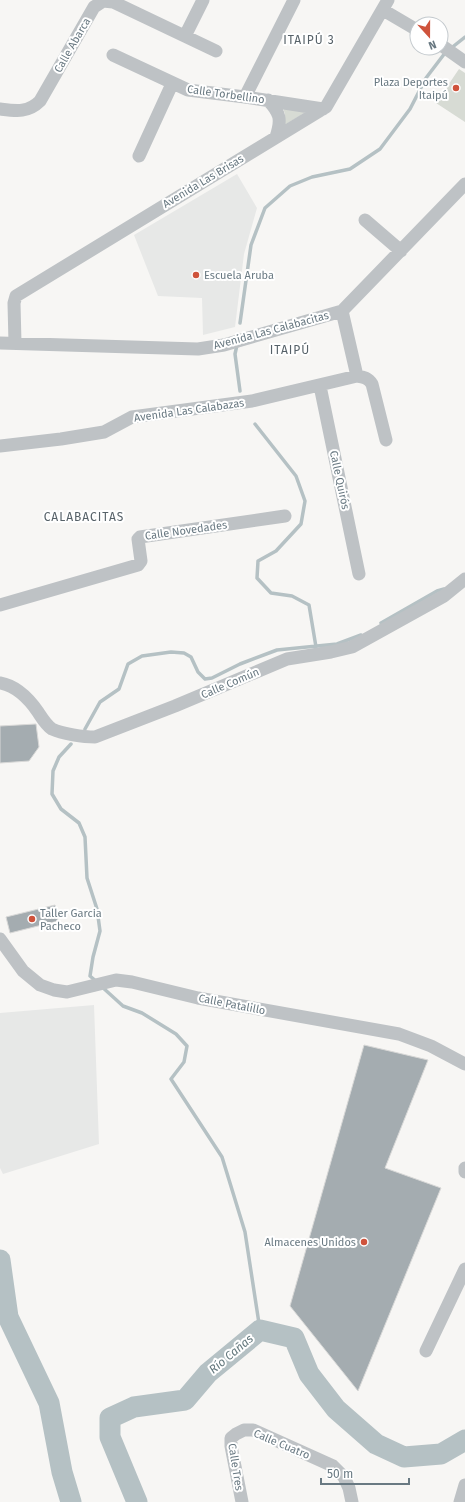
<svg xmlns="http://www.w3.org/2000/svg" width="465" height="1502" font-family="'Fira Sans',sans-serif">
<rect width="100%" height="100%" fill="#f7f6f4"/>
<path fill="#e7e8e7" d="M 237,174 L 257,208 L 244,254 L 235,327 L 203,335 L 202,298 L 158,296 L 134,235 Z
M 94,1005 L 99,1144 L 3,1174 L 0,1168 L 0,1013 Z"/>
<path fill="#d7dbd4" d="M 459,69 L 465,73 L 465,122 L 436,103 Z
M 283,108 L 309,110 L 283,126 L 285,114 Z"/>
<g fill="none" stroke-linecap="round" stroke-linejoin="round">
<path stroke="#b5c1c4" stroke-width="3.5" d="M 450,49 L 465,37
M 240,323 L 251,245 L 265,208 L 290,186 L 312,177 L 350,169 L 380,149 L 410,109 L 426,78 L 445,53
M 237,345 L 235,354 L 240,391
M 255,424 L 296,476 L 305,501 L 301,524 L 276,551 L 258,561 L 257,578 L 271,593 L 292,596 L 309,605 L 316,647
M 381,623 L 437,591 L 444,589
M 85,729 L 100,702 L 119,689 L 128,664 L 142,656 L 171,652 L 184,653 L 191,657 L 198,672 L 205,679 L 212,678 L 240,664 L 277,650 L 337,644 L 361,635
M 71,744 L 59,757 L 53,771 L 52,794 L 61,809 L 79,823 L 85,837 L 87,878 L 97,909 L 100,931 L 93,957 L 90,976 L 97,982
M 101,986 L 123,1006 L 142,1013 L 176,1034 L 187,1046 L 184,1062 L 171,1079 L 222,1157 L 245,1232 L 260,1330"/>
<path stroke="#b5c1c4" stroke-width="21" d="M 0,1260 L 8,1317 L 49,1403 L 62,1472 L 71,1502
M 137,1502 L 110,1437 L 110,1418 L 134,1407 L 185,1400 L 208,1373 L 260,1330 L 294,1338 L 309,1374 L 336,1409 L 376,1444 L 404,1457 L 441,1454 L 465,1440"/>
</g>
<path fill="#a4acb0" stroke="#d8d8d7" d="M 36,724 L 39,747 L 29,761 L 0,763 L 0,726 Z
M 55,905 L 58,921 L 10,933 L 6,917 Z
M 364,1045 L 428,1060 L 385,1168 L 441,1188 L 358,1391 L 290,1306 Z"/>
<g fill="none" stroke-linecap="round" stroke-linejoin="round">
<path stroke="#bec2c5" stroke-width="13" d="M 383,10 L 417,30
M 185,36 L 203,0
M 441,45 L 465,62
M 113,55 L 188,90 L 245,97 L 323,109
M 245,97 L 294,0
M 268,100 C 280,113 282,119 276,137
M 0,109 C 16,111 28,113 40,101 L 94,7 L 103,1 L 113,2 L 216,51
M 139,156 L 172,84
M 365,220 L 401,251
M 342,311 L 357,376
M 0,343 L 198,349 L 224,345 L 342,311 L 465,184
M 15,343 L 14,303 L 16,296 L 326,107 L 388,0
M 320,386 L 359,574
M 0,446 L 61,439 L 104,432 L 132,417 L 252,401 L 357,376 C 364,377 368,378 372,384 L 386,440
M 0,605 L 138,565 L 141,561 L 138,539 L 140,537 L 285,516
M 0,683 C 17,686 29,699 38,712 C 42,718 46,725 52,729 C 62,734 84,737 95,737 L 175,706 L 287,659 L 331,652 L 352,647 L 444,596 L 465,579
M 0,939 L 23,971 L 40,985 L 54,990 L 67,992 L 116,980 L 132,982 L 198,998 L 399,1034 L 431,1046 L 465,1064
M 465,1168 L 465,1172
M 426,1351 L 465,1269
M 242,1502 L 231,1446 L 231,1438 L 236,1434 L 244,1430 L 253,1430 L 333,1466 L 344,1477 L 349,1488 L 352,1502
M 460,1502 L 465,1485"/>
</g>
<g fill="#cf533c" stroke="#fff" stroke-width="1.5">
<circle cx="456" cy="88" r="4"/>
<circle cx="196" cy="275" r="4"/>
<circle cx="32" cy="919" r="4"/>
<circle cx="364" cy="1242" r="4"/>
</g>
<g text-anchor="middle" stroke-width="4" stroke-linejoin="round" paint-order="stroke">
<g font-size="11" fill="#697982" stroke="#fff">
<text transform="translate(72 45) rotate(-60)" y="4">Calle Abarca</text>
<text transform="translate(226 94) rotate(8)" y="4">Calle Torbellino</text>
<text transform="translate(203 181) rotate(-31)" y="4">Avenida Las Brisas</text>
<text transform="translate(271 330) rotate(-15)" y="4">Avenida Las Calabacitas</text>
<text transform="translate(189 410) rotate(-8)" y="4">Avenida Las Calabazas</text>
<text transform="translate(340 480) rotate(78)" y="4">Calle Quirós</text>
<text transform="translate(186 530) rotate(-8)" y="4">Calle Novedades</text>
<text transform="translate(230 683) rotate(-23)" y="4">Calle Común</text>
<text transform="translate(232 1004) rotate(11)" y="4">Calle Patalillo</text>
<text transform="translate(282 1444) rotate(23)" y="4">Calle Cuatro</text>
<text transform="translate(236 1467) rotate(81)" y="4">Calle Tres</text>
</g>
<g font-size="11" fill="#697982" stroke="#fff" text-anchor="end">
<text x="448" y="86">Plaza Deportes<tspan x="448" dy="13">Itaipú</tspan></text>
<text x="204" y="279" text-anchor="start">Escuela Aruba</text>
<text x="40" y="917" text-anchor="start">Taller Garcia<tspan x="40" dy="13">Pacheco</tspan></text>
<text x="356" y="1246">Almacenes Unidos</text>
</g>
<g font-size="12" letter-spacing="1" fill="#566168" stroke="#fff">
<text x="309" y="44">ITAIPÚ 3</text>
<text x="290" y="354">ITAIPÚ</text>
<text x="84" y="521">CALABACITAS</text>
</g>
<g font-size="12" font-style="italic" fill="#65797e" stroke="#fff">
<text transform="translate(231 1354) rotate(-40)" y="4">Río Cañas</text>
</g>
</g>
<g transform="translate(429 36) rotate(159)"><circle r="19" fill="#ffffff" stroke="#c3c9cd"/>
<path d="M0-3L7 15L0 10L-7 15Z" fill="#cf533c"/>
<text y="-6" font-size="11" font-weight="bold" text-anchor="middle" fill="#697982">N</text>
</g>
<path d="M321 1478v6h88v-6" fill="none" stroke="#697982" stroke-width="2"/>
<text x="327" y="1478" font-size="12" fill="#697982" stroke="#ffffff" stroke-width="3" paint-order="stroke">50 m</text>
</svg>
